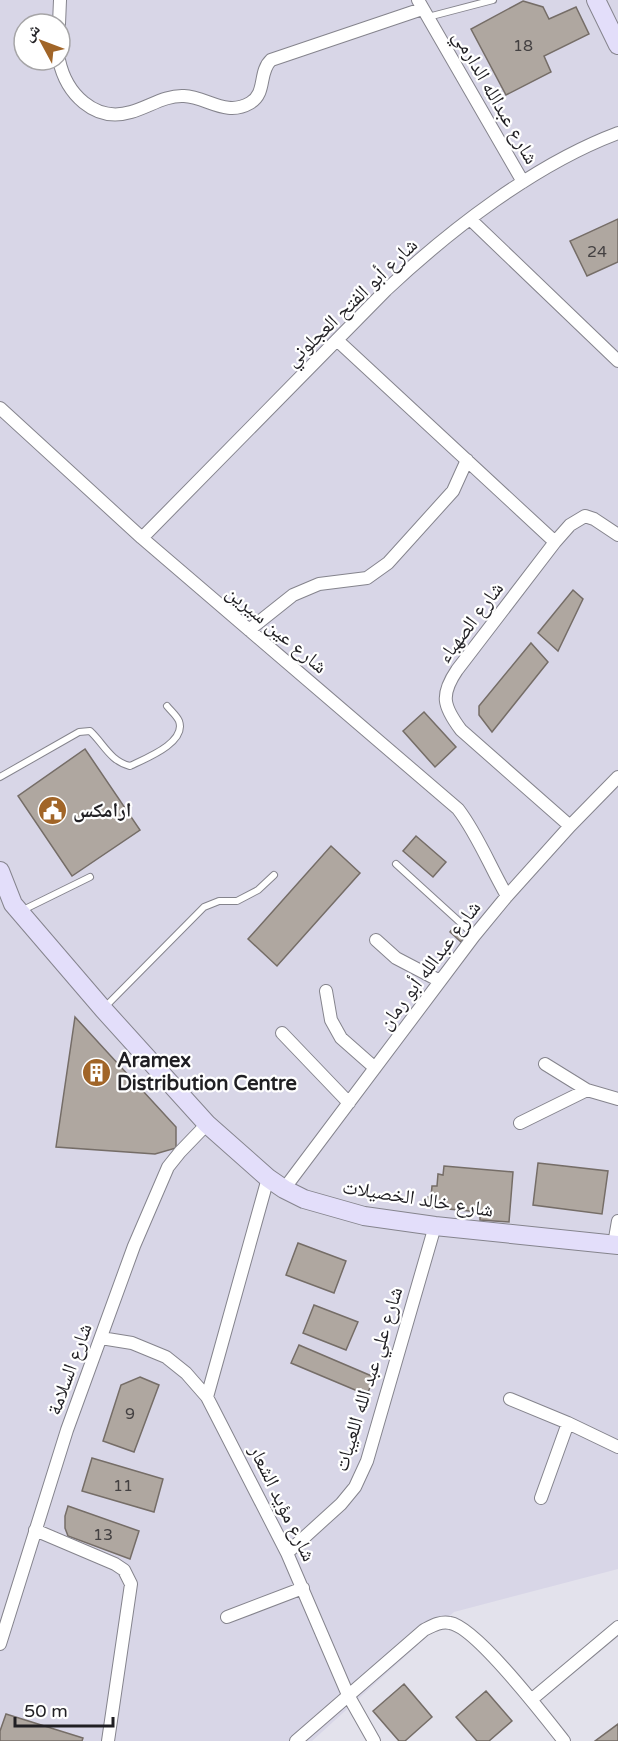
<svg xmlns="http://www.w3.org/2000/svg" width="618" height="1741" font-family="'Varela Round','Noto Naskh Arabic',sans-serif">
<rect width="100%" height="100%" fill="#e3e2ec"/>
<path fill="#d8d6e7" fill-rule="evenodd" d="M 0,0 L 618,0 L 618,1569 L 454,1612 L 312,1741 L 0,1741 ZM 24,24 L 60,24 L 60,60 L 24,60 Z"/>
<path fill="#afa7a0" stroke="#756d67" stroke-width="1.5" d="M 523,1 L 543,7 L 549,19 L 576,7 L 589,34 L 544,56 L 551,72 L 506,95 L 471,29 Z
M 618,219 L 618,262 L 587,276 L 570,241 Z
M 573,590 L 583,599 L 558,651 L 538,633 Z
M 531,643 L 548,662 L 492,732 L 479,715 L 479,706 Z
M 424,712 L 456,747 L 435,767 L 403,731 Z
M 85,749 L 140,830 L 72,876 L 18,796 Z
M 416,836 L 446,862 L 433,877 L 403,851 Z
M 331,846 L 360,873 L 277,966 L 248,939 Z
M 454,927 L 465,937 L 461,942 L 450,932 Z
M 75,1017 L 176,1127 L 176,1148 L 155,1154 L 56,1147 Z
M 538,1163 L 608,1171 L 602,1214 L 533,1205 Z
M 444,1166 L 513,1172 L 509,1222 L 480,1220 L 480,1212 L 427,1207 L 428,1197 L 431,1197 L 432,1186 L 437,1186 L 438,1174 L 443,1175 Z
M 298,1243 L 346,1261 L 334,1293 L 286,1275 Z
M 314,1305 L 358,1322 L 346,1350 L 303,1333 Z
M 299,1345 L 374,1377 L 367,1395 L 291,1363 Z
M 140,1377 L 159,1385 L 134,1452 L 103,1441 L 121,1385 Z
M 92,1458 L 163,1479 L 154,1512 L 82,1491 Z
M 68,1506 L 139,1531 L 130,1559 L 68,1536 L 65,1528 L 65,1516 Z
M 404,1684 L 432,1717 L 405,1741 L 399,1741 L 373,1711 Z
M 486,1691 L 512,1721 L 489,1741 L 477,1741 L 456,1717 Z
M 6,1714 L 83,1738 L 82,1741 L 0,1741 L 0,1731 Z
M 618,1724 L 618,1741 L 595,1741 Z"/>
<g fill="none" stroke-linecap="round" stroke-linejoin="round">
<defs>
<path id="lane" d="M 428,17 L 493,0
M 0,777 L 79,732 L 90,731 C 104,744 110,761 130,766 C 144,759 187,743 179,721 C 177,716 171,711 167,706
M 396,864 L 474,935
M 23,910 L 90,877
M 104,1008 L 204,907 L 219,901 L 237,901 L 258,890 L 274,875"/>
<path id="street" d="M 418,0 L 523,182
M 59,24 L 60,0
M 59,60 C 66,93 94,123 131,112 C 149,107 165,95 184,96 C 207,97 226,117 250,103 C 267,93 258,72 271,60 L 422,9
M 471,220 L 618,361
M 338,341 L 555,542
M 0,408 L 142,538 L 458,809 C 478,835 490,867 507,896
M 142,538 L 386,290 C 450,230 535,164 618,133
M 249,630 L 293,595 L 319,584 L 367,578 L 388,563 L 453,491 L 467,460
M 570,826 L 461,730 C 443,706 440,695 457,670 L 555,542 L 570,525 L 585,516 L 594,519 L 618,535
M 376,940 L 396,958 L 440,981
M 326,991 L 331,1020 L 341,1038 L 375,1068
M 282,1033 L 349,1103
M 545,1064 L 587,1090 L 618,1099
M 520,1123 L 587,1090
M 284,1189 L 474,936 L 507,896 L 570,826 L 618,777
M 614,1244 L 618,1221
M 101,1338 L 132,1343 L 166,1357 L 186,1373 L 207,1397 L 287,1553 L 348,1695 L 374,1741
M 207,1397 L 268,1178
M 510,1399 L 568,1423 L 618,1447
M 541,1498 L 568,1423
M 35,1530 L 115,1564 L 124,1570 L 131,1584 L 108,1741
M 287,1553 L 341,1504 L 355,1487 L 367,1461 L 435,1226
M 227,1617 L 303,1588
M 0,1644 L 67,1430 L 134,1246 L 168,1167 L 180,1152 L 207,1124
M 531,1700 L 618,1627
M 296,1741 L 424,1630 C 432,1626 440,1621 450,1623 C 476,1627 545,1717 564,1741"/>
<path id="secondary" d="M 596,0 L 618,45
M 0,871 L 13,904 L 103,1009 L 207,1124 L 268,1178 L 284,1189 L 304,1199 L 364,1216 L 435,1226 L 618,1245"/>
</defs>
<use href="#lane" stroke="#85848d" stroke-width="8"/>
<use href="#street" stroke="#85848d" stroke-width="14"/>
<use href="#secondary" stroke="#85848d" stroke-width="20"/>
<use href="#lane" stroke="#fff" stroke-width="6"/>
<use href="#street" stroke="#fff" stroke-width="12"/>
<use href="#secondary" stroke="#e3defa" stroke-width="18"/>
</g>
<defs>
<symbol id="civic-disc" viewBox="-11 -11 22 22"><circle r="9.5" fill="#a16528" stroke="#fff"/><path d="M-.6-6.5H3V-4.5H.6V-3L4-1V1h2V6H-6V1h2V-1L-.6-3ZM-1.2 2.5V6h2.4V2.5Z" fill="#fff"/></symbol>
<symbol id="building-disc" viewBox="-11 -11 22 22"><circle r="9.5" fill="#a16528" stroke="#fff"/><path d="M-4-6H4V6H1V3H-1V6H-4ZM-2.5-4.3h1.7v1.8h-1.7ZM.8-4.3h1.7v1.8H.8ZM-2.5-1h1.7V.8h-1.7ZM.8-1h1.7V.8H.8Z" fill="#fff"/></symbol>
</defs>
<g fill-rule="evenodd">
<use href="#civic-disc" x="36" y="794" width="33" height="33"/>
<use href="#building-disc" x="80" y="1056" width="33" height="33"/>
</g>
<g text-anchor="middle" stroke-width="4.5" stroke-linejoin="round" paint-order="stroke">
<g font-size="16" fill="#444142">
<text x="523" y="51">18</text>
<text x="597" y="257">24</text>
<text x="130" y="1419">9</text>
<text x="123" y="1491">11</text>
<text x="103" y="1540">13</text>
</g>
<g font-size="20" fill="#201f23" stroke="#fff">
<text transform="translate(496 97) rotate(60)" y="7">شارع عبدالله الدارمي</text>
<text transform="translate(351 302) rotate(-44)" y="7">شارع أبو الفتح العجلوني</text>
<text transform="translate(470 622) rotate(-53)" y="7">شارع الصهباء</text>
<text transform="translate(277 629) rotate(40)" y="7">شارع عين سيرين</text>
<text transform="translate(429 965) rotate(-53)" y="7">شارع عبدالله أبو رمان</text>
<text transform="translate(418 1198) rotate(9)" y="7">شارع خالد الخصيلات</text>
<text transform="translate(69 1369) rotate(-70)" y="7">شارع السلامة</text>
<text transform="translate(368 1379) rotate(-73)" y="7">شارع علي عبد الله اللعيبات</text>
<text transform="translate(283 1503) rotate(64)" y="7">شارع مؤيد الشعار</text>
</g>
<g font-size="20" font-weight="bold" fill="#201f23" stroke="#fff" text-anchor="start">
<text x="73" y="817">ارامكس</text>
<text x="117" y="1067">Aramex<tspan x="117" dy="23">Distribution Centre</tspan></text>
</g>
</g>
<g transform="translate(42 42) rotate(311)"><circle r="28" fill="#ffffff" stroke="#a6a5a7" stroke-width="1.5"/>
<path d="M0-4.5L10 22L0 15L-10 22Z" fill="#a16528"/>
<text y="-9" font-size="16" font-weight="bold" text-anchor="middle" fill="#201f23">ش</text>
</g>
<path d="M15 1717v9h98v-9" fill="none" stroke="#201f23" stroke-width="3"/>
<text x="24" y="1717" font-size="18" fill="#201f23" stroke="#ffffff" stroke-width="4.5" paint-order="stroke">50 m</text>
</svg>
